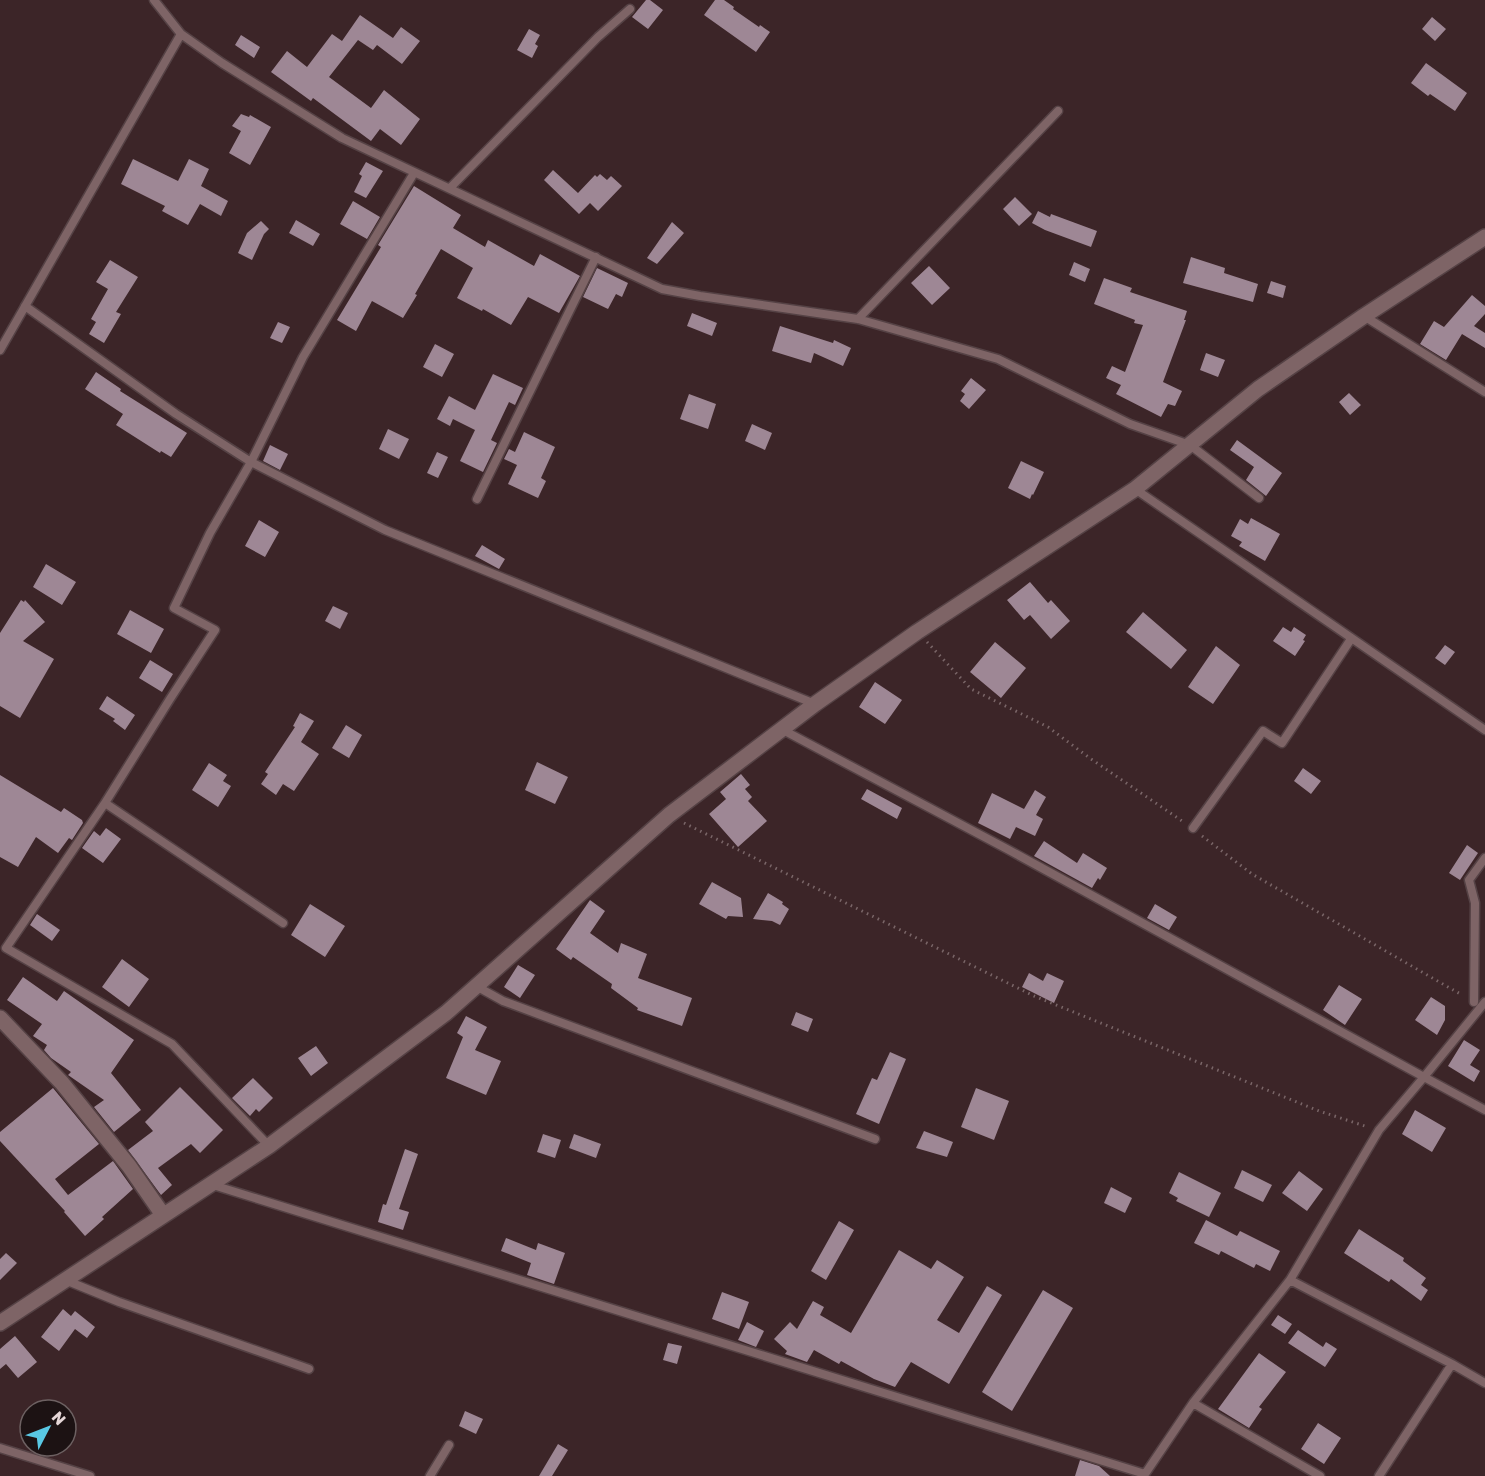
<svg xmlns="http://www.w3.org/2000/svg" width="1485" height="1476" font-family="Rubik,sans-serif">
<rect width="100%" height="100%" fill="#3c2528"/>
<path fill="#9e8795" d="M 646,0 L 650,0 L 663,10 L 648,29 L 632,17 Z
M 715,0 L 724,0 L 734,7 L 733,9 L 759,27 L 760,25 L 770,32 L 756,52 L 704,15 Z
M 360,15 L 393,38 L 401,27 L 420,41 L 402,64 L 377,45 L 373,50 L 358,40 L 329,77 L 371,108 L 384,90 L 420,119 L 401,145 L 380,129 L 371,141 L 313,98 L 311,101 L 271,72 L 287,51 L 307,67 L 332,34 L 342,41 Z
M 1432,17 L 1446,29 L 1435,41 L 1422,29 Z
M 529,29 L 540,35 L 535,44 L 538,46 L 532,58 L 517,50 Z
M 241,35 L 260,47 L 254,58 L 235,45 Z
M 1426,63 L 1467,93 L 1455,111 L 1430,94 L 1428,96 L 1411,83 Z
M 241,114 L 249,117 L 250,115 L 271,127 L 250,165 L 229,153 L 241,131 L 232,126 Z
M 133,159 L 178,181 L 189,159 L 209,169 L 201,186 L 228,201 L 221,216 L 200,204 L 188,225 L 162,211 L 165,206 L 121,184 Z
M 366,162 L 383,171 L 366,198 L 354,192 L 362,176 L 359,174 Z
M 553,170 L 578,193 L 595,175 L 597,177 L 600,174 L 607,180 L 611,176 L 622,186 L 598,211 L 590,203 L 579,214 L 544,180 Z
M 414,186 L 461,215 L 453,228 L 485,247 L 488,240 L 534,266 L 540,254 L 580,276 L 559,313 L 528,297 L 511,325 L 483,309 L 482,311 L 457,298 L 473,268 L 441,249 L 415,294 L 417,295 L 403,318 L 372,301 L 356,331 L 337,320 L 381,247 L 378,245 Z
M 1015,197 L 1032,214 L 1019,226 L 1003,209 Z
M 353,201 L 380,217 L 367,239 L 340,224 Z
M 1038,211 L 1050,217 L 1051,214 L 1097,231 L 1091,247 L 1045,230 L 1032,223 Z
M 296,220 L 320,234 L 313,246 L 289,233 Z
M 261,221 L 269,229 L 264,234 L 252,260 L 238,253 L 247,233 Z
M 672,222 L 684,233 L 657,264 L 647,258 Z
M 1191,257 L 1225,268 L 1224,273 L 1258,284 L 1253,302 L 1183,283 Z
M 110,260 L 138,277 L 116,312 L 121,314 L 104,343 L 89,334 L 96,322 L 91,319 L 108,289 L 96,282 Z
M 1074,262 L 1090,269 L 1085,282 L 1069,275 Z
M 929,266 L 950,288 L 932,305 L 911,283 Z
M 597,268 L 628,283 L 622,297 L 616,294 L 608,309 L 583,297 Z
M 1104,278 L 1132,288 L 1130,292 L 1187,311 L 1184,320 L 1186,320 L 1163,382 L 1182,391 L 1175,406 L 1168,404 L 1161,417 L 1116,394 L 1121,385 L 1106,378 L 1112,366 L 1125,372 L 1143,325 L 1134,323 L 1135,320 L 1094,304 Z
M 1271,281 L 1286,286 L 1283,298 L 1267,293 Z
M 1472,295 L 1485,306 L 1485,314 L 1474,326 L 1485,333 L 1485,348 L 1462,334 L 1446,360 L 1420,344 L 1434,321 L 1444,327 Z
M 692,313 L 717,323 L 712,336 L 687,326 Z
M 278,322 L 290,327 L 282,343 L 270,338 Z
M 780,326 L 833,343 L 834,340 L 851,348 L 843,366 L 814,353 L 811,363 L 772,351 Z
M 435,344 L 454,354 L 442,377 L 423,367 Z
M 1206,353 L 1225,360 L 1218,377 L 1200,370 Z
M 96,372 L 121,389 L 120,391 L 187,433 L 171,457 L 161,451 L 160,453 L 116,425 L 123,414 L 85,389 Z
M 493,374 L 523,388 L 515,405 L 509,402 L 491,440 L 497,443 L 483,472 L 460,461 L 475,430 L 453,419 L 450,426 L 437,419 L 449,396 L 475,410 Z
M 971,378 L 986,390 L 969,409 L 960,401 L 965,394 L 961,391 Z
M 1349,393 L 1361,405 L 1350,415 L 1339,402 Z
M 689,394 L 716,404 L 708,429 L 680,419 Z
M 752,424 L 772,433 L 765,450 L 745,441 Z
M 388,429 L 409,439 L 399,459 L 379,449 Z
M 524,432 L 555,447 L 541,478 L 546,481 L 538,498 L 508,484 L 517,465 L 504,459 L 509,449 L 515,452 Z
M 1237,440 L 1282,473 L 1266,496 L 1246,480 L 1254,467 L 1230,450 Z
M 270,445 L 288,454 L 280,470 L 263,461 Z
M 437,452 L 448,457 L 438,478 L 427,473 Z
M 1021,461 L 1044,472 L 1033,495 L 1032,494 L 1030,499 L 1008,488 Z
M 1251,518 L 1280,534 L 1265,561 L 1239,546 L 1242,542 L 1231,536 L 1240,519 L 1248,524 Z
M 259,520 L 279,532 L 265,557 L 245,546 Z
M 482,545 L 505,559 L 499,569 L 475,556 Z
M 46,564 L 76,582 L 62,605 L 33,587 Z
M 1030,582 L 1048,603 L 1051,600 L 1070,621 L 1051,639 L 1030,615 L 1024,620 L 1007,600 Z
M 21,600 L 24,602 L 25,600 L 45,622 L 23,641 L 54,659 L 20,718 L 0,706 L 0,633 Z
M 333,606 L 348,613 L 340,629 L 325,621 Z
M 130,610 L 164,629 L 151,653 L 117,634 Z
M 1143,612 L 1187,650 L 1171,669 L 1126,632 Z
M 1283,627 L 1291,632 L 1294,627 L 1306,635 L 1303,640 L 1305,641 L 1295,656 L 1273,641 Z
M 995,642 L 1026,668 L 1001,698 L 970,672 Z
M 1445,645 L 1455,652 L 1445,665 L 1435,658 Z
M 1216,646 L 1240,665 L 1213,704 L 1188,687 Z
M 150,660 L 173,674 L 162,692 L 139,678 Z
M 875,682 L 902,700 L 885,724 L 859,707 Z
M 107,696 L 135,715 L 125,730 L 113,721 L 115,719 L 99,709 Z
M 300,713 L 314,721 L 301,742 L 319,754 L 294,791 L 283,784 L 276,795 L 261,784 L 268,774 L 265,772 L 295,727 L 293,726 Z
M 346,725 L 362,735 L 349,758 L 332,748 Z
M 537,762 L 568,777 L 555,804 L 525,790 Z
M 209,763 L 227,775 L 223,781 L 231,786 L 218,807 L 192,790 Z
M 1303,768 L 1321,781 L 1311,794 L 1294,781 Z
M 741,774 L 750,785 L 745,789 L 752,797 L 748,801 L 767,821 L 738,847 L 709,814 L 726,799 L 720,792 Z
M 0,775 L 61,812 L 64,808 L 82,820 L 83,823 L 72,840 L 69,838 L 58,853 L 36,837 L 18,867 L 0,857 Z
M 867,789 L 902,808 L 897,819 L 861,799 Z
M 1035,790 L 1046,797 L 1036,815 L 1043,819 L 1035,836 L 1016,827 L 1010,839 L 978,823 L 992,793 L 1024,809 Z
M 106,828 L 121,839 L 103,863 L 82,848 L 94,831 L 100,836 Z
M 1044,841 L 1077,863 L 1083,853 L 1107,868 L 1100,880 L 1098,878 L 1092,888 L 1034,856 Z
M 1467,845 L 1478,853 L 1460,880 L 1449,873 Z
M 712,882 L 741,898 L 743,917 L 728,916 L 726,919 L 699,904 Z
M 768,893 L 783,902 L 782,904 L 789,909 L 780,925 L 772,921 L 753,919 Z
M 590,900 L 605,911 L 590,933 L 618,953 L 621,943 L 647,954 L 638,978 L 692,998 L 682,1026 L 637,1010 L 638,1008 L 611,988 L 612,984 L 573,957 L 571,960 L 556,949 Z
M 310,904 L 345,926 L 325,957 L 291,935 Z
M 1155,904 L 1177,917 L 1169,930 L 1147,918 Z
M 37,914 L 60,930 L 52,941 L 30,925 Z
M 122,959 L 149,979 L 129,1007 L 102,987 Z
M 518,965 L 535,975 L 520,998 L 504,987 Z
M 1029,973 L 1043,981 L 1047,973 L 1064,981 L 1054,1003 L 1022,987 Z
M 23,977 L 57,1001 L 64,991 L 134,1040 L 111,1073 L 141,1110 L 114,1132 L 94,1107 L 104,1100 L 68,1075 L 71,1072 L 51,1058 L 44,1050 L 47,1045 L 33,1036 L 42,1024 L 7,1000 Z
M 1339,985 L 1362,999 L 1345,1025 L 1323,1010 Z
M 1431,997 L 1445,1006 L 1445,1020 L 1437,1035 L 1415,1020 Z
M 796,1012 L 813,1019 L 808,1032 L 791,1025 Z
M 466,1016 L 487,1027 L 475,1050 L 501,1061 L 486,1095 L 446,1078 L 463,1037 L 457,1033 Z
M 1464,1040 L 1480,1050 L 1470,1065 L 1480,1071 L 1474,1082 L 1448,1066 Z
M 316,1046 L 328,1063 L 311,1076 L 298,1058 Z
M 890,1052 L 906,1059 L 879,1124 L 856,1114 L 872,1078 L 877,1080 Z
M 253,1078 L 273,1098 L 259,1112 L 256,1109 L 250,1116 L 232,1098 Z
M 180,1087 L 223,1130 L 200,1153 L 191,1144 L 158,1168 L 172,1185 L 161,1195 L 128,1150 L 153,1131 L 145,1122 Z
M 53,1088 L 99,1144 L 55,1179 L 68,1195 L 113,1161 L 133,1189 L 102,1217 L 104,1219 L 85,1236 L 64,1212 L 65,1211 L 0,1141 L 0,1132 Z
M 976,1088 L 1009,1101 L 994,1140 L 961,1127 Z
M 1415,1110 L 1446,1128 L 1432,1152 L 1402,1134 Z
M 924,1131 L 953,1142 L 947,1157 L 916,1148 Z
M 543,1134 L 561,1140 L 555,1158 L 537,1152 Z
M 574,1134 L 601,1144 L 596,1158 L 569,1148 Z
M 405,1149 L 418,1154 L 399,1209 L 409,1212 L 403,1230 L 378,1222 L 383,1204 L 386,1205 Z
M 1242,1170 L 1272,1185 L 1263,1202 L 1234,1188 Z
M 1299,1171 L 1323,1189 L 1307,1211 L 1282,1193 Z
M 1179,1172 L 1221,1193 L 1209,1217 L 1176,1201 L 1178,1198 L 1169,1193 Z
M 1111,1187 L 1132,1198 L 1125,1213 L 1104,1203 Z
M 1206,1220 L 1237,1236 L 1240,1231 L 1280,1251 L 1270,1271 L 1256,1264 L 1254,1268 L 1221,1251 L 1219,1255 L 1194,1243 Z
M 839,1221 L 854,1230 L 826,1280 L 811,1271 Z
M 1359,1229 L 1404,1258 L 1403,1261 L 1426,1278 L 1421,1285 L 1428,1290 L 1421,1301 L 1391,1279 L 1389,1282 L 1344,1253 Z
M 506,1238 L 536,1250 L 538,1243 L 565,1253 L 554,1284 L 527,1275 L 531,1263 L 501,1251 Z
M 899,1250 L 931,1269 L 937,1260 L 964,1277 L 937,1320 L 959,1333 L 987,1286 L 1002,1295 L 949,1384 L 911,1362 L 895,1387 L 874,1379 L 841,1361 L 839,1364 L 814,1350 L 807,1362 L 785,1354 L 787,1351 L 774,1339 L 790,1322 L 797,1329 L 813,1301 L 824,1307 L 820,1315 L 851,1333 Z
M 6,1253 L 17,1263 L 0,1280 L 0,1259 Z
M 1043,1290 L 1073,1308 L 1012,1411 L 982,1392 Z
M 722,1292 L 749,1302 L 739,1329 L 712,1319 Z
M 63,1309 L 71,1316 L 75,1311 L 95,1327 L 87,1338 L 75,1329 L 59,1351 L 41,1337 Z
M 1278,1315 L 1292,1324 L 1285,1334 L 1271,1325 Z
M 747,1322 L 764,1331 L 756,1347 L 738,1340 Z
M 1298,1330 L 1323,1347 L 1326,1342 L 1337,1349 L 1325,1367 L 1288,1343 Z
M 15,1336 L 37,1362 L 18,1378 L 6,1364 L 0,1369 L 0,1349 Z
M 668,1343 L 682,1346 L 677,1364 L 663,1360 Z
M 1259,1353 L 1286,1372 L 1259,1407 L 1262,1409 L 1249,1428 L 1218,1409 Z
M 465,1411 L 483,1419 L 476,1434 L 459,1426 Z
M 1318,1423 L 1341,1438 L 1324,1464 L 1301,1449 Z
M 558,1444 L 568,1450 L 552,1476 L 539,1476 Z
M 1080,1460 L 1099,1466 L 1110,1476 L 1075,1476 Z"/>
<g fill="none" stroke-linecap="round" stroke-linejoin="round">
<defs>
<path id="lane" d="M 154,0 L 181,34 L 222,63 L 342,138 L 662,289 L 700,296 L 858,319 L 998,359 L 1130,424 L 1190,445 L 1259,498
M 450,188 L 598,37 L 630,9
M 25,306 L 176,414 L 251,462 L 385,530 L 815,704
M 1364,316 L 1485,392
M 858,319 L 1058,111
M 0,350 L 181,34
M 1135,489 L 1485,730
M 477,499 L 596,257
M 783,730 L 1007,849 L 1424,1077 L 1485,1002
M 105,803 L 283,923
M 1193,828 L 1263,731 L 1282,743 L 1351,639
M 476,986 L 503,1001 L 875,1139
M 1474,1002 L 1475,903 L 1469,880 L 1485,858
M 269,1146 L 172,1044 L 6,948 L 105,803 L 170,699 L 215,630 L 174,608 L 210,533 L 251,462 L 303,357 L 414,173
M 213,1185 L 1145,1474 L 1144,1476
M 65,1280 L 119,1302 L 309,1369
M 1290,1280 L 1452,1364 L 1485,1383
M 1193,1403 L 1320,1476
M 0,1448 L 90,1476
M 1145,1474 L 1193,1403 L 1290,1280 L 1379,1130 L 1424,1077 L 1485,1110
M 430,1476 L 449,1445
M 1379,1476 L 1452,1364"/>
<path id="street" d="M 0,1018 L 62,1083 L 129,1166 L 163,1215
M 0,1323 L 269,1146 L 446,1013 L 669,815 L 815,704 L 917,632 L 1135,489 L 1258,389 L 1364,316 L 1485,237"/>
</defs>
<use href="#lane" stroke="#554245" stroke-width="11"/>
<use href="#street" stroke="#554245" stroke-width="18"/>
<path stroke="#7a6668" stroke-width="3" stroke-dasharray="1.5 4.5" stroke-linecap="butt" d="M 927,642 L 971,689 L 1048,727 L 1091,759 L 1185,823
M 684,823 L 1034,996 L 1319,1111 L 1368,1127
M 1202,836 L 1252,874 L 1462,995"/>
<use href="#lane" stroke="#7e6466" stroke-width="8"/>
<use href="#street" stroke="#7e6466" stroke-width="15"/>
</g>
<g transform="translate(48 1428) rotate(48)"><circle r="28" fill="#1c1213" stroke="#6d6162" stroke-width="1.5"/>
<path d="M0-4.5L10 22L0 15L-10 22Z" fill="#59c8e4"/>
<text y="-9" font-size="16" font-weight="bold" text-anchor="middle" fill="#e6d7d8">N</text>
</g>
</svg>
